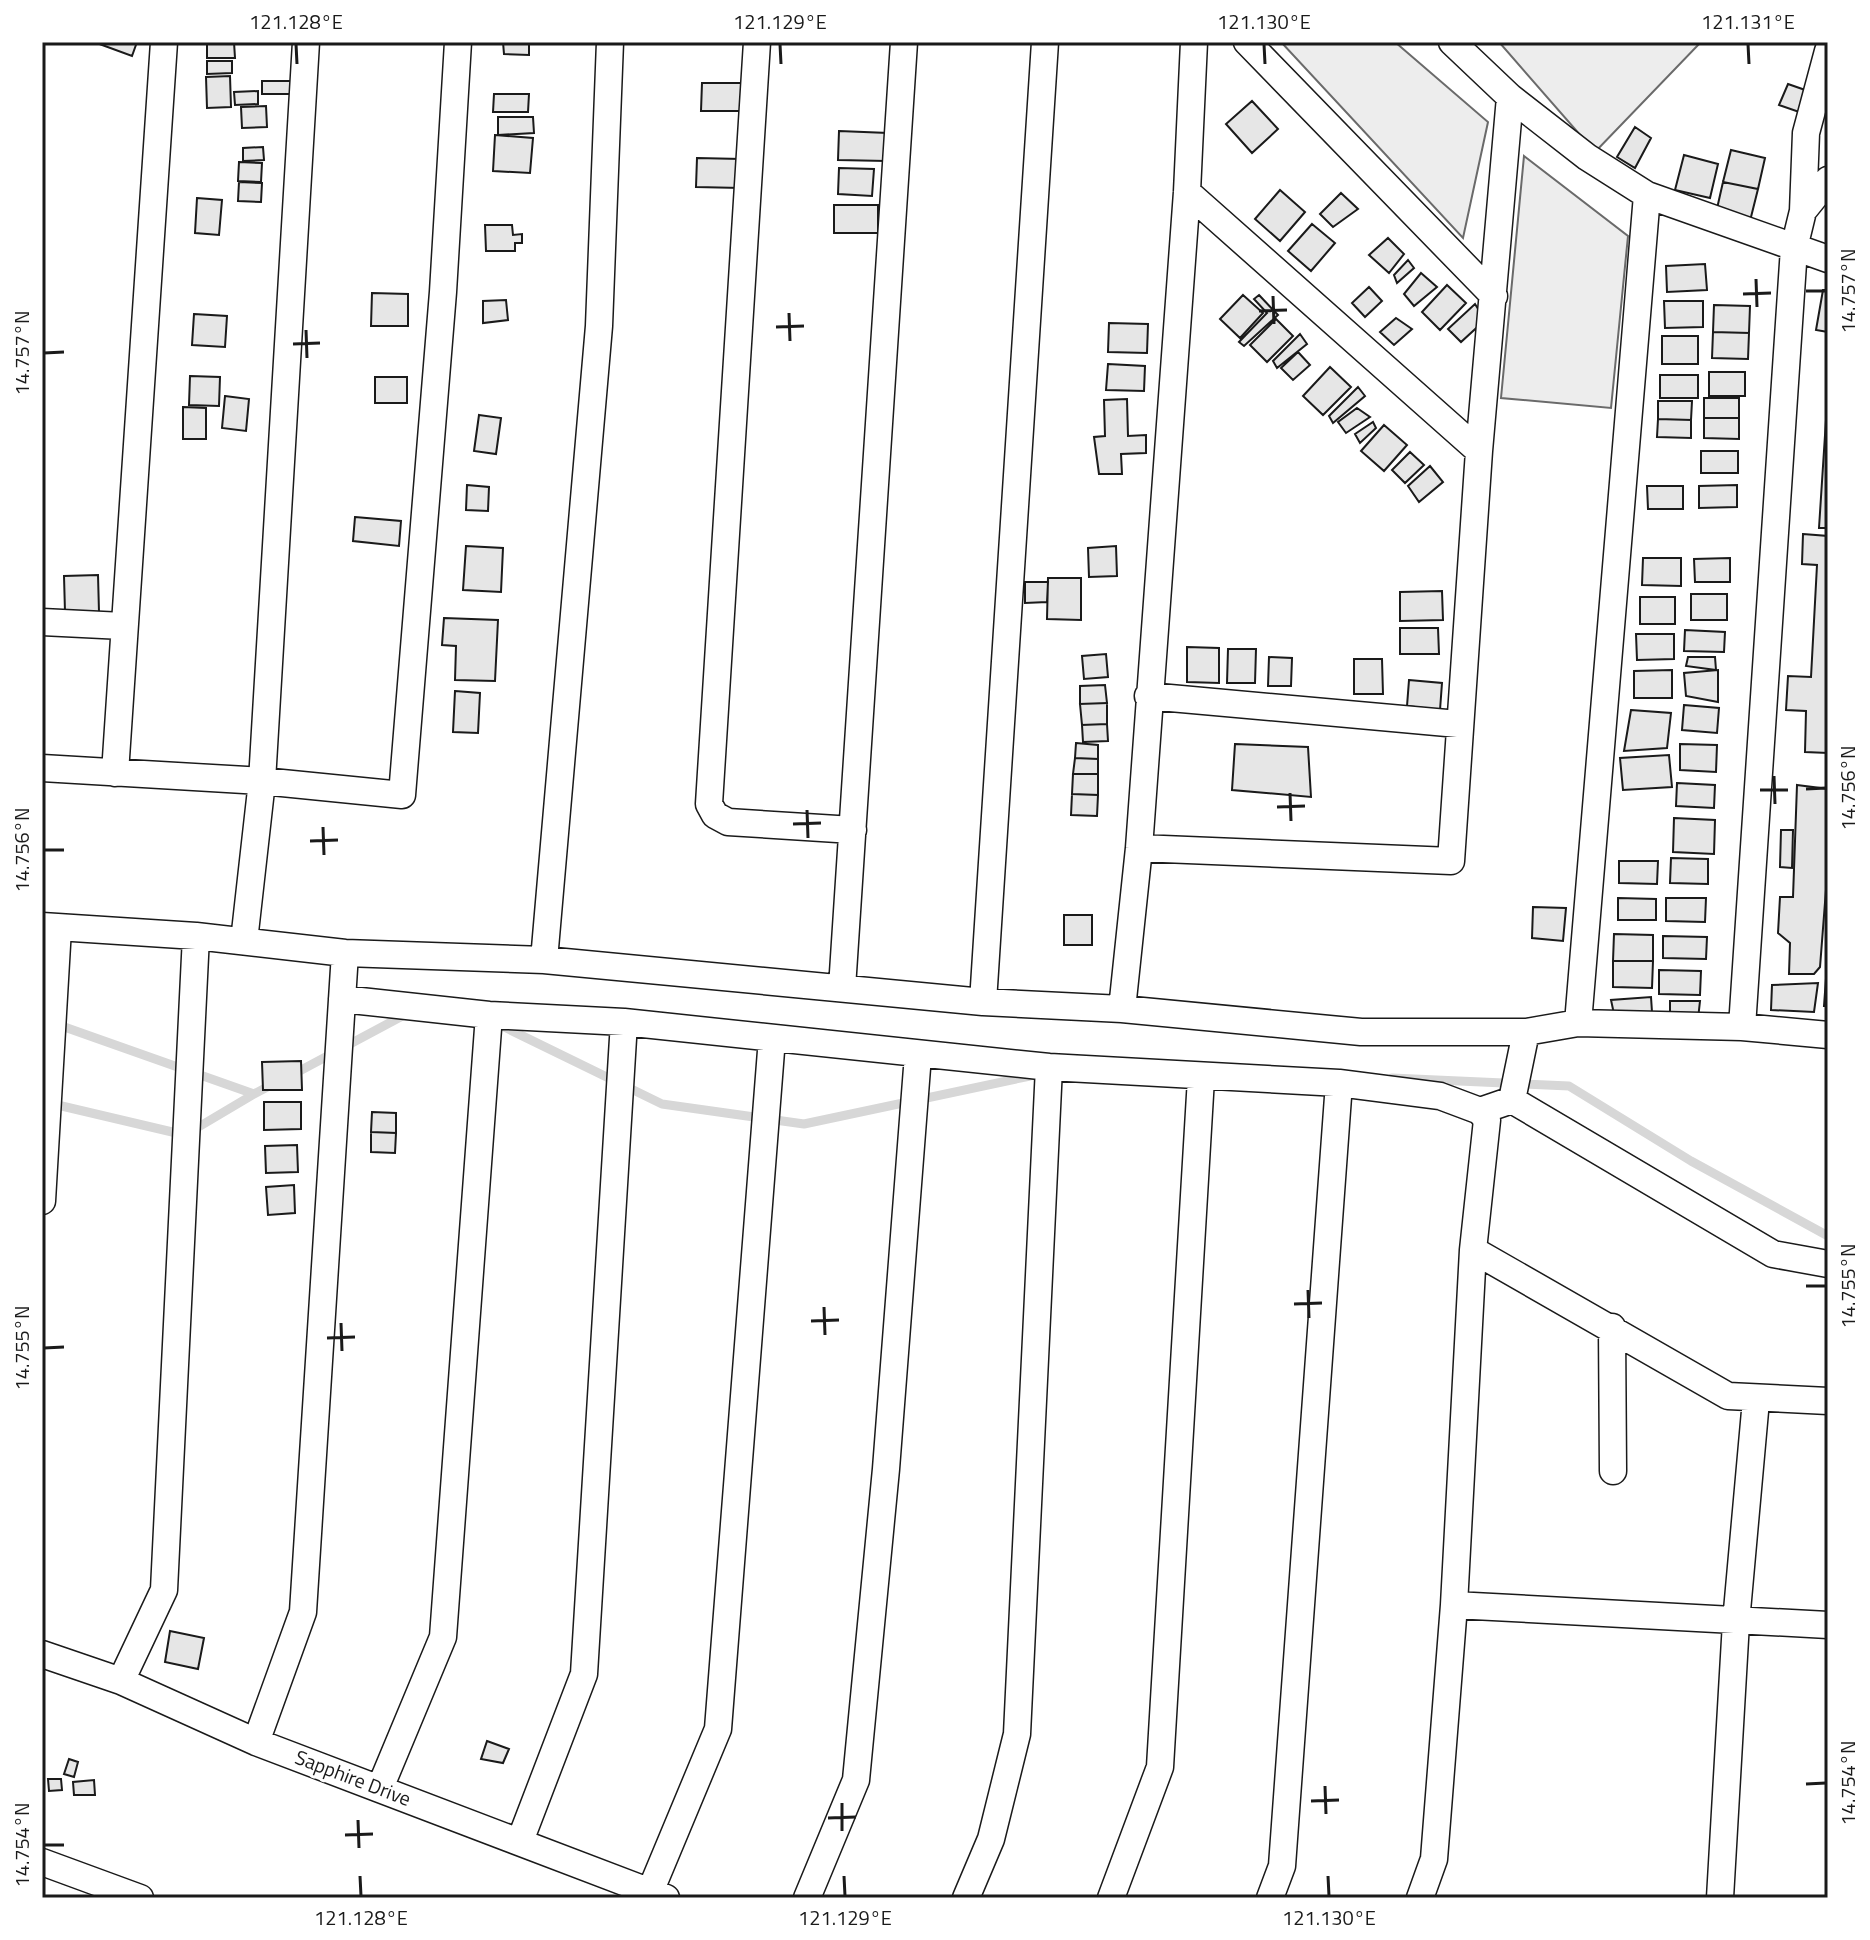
<svg xmlns="http://www.w3.org/2000/svg" width="1870" height="1940" font-family="'Titillium Web',sans-serif">
<rect width="100%" height="100%" fill="#fff"/>
<path fill="#ededed" stroke="#6a6a6a" stroke-width="2" d="M 1281,42 L 1395,42 L 1488,122 L 1463,238 Z
M 1499,42 L 1701,42 L 1595,152 Z
M 1524,156 L 1628,236 L 1611,408 L 1501,398 Z"/>
<g fill="none" stroke-linecap="round" stroke-linejoin="round">
<path stroke="#d7d7d7" stroke-width="9" d="M 56,1024 L 254,1094 L 271,1085
M 498,1024 L 662,1104 L 804,1124 L 1030,1076
M 292,1075 L 406,1014
M 1392,1078 L 1569,1086 L 1691,1161 L 1828,1236
M 49,1103 L 185,1135 L 254,1094"/>
</g>
<path fill="#e6e6e6" stroke="#1a1a1a" stroke-width="2" d="M 94,42 L 137,42 L 132,56 Z
M 207,42 L 234,42 L 235,58 L 207,58 Z
M 503,42 L 529,42 L 529,55 L 504,54 Z
M 207,61 L 232,61 L 232,73 L 207,74 Z
M 230,76 L 231,107 L 207,108 L 206,77 Z
M 262,81 L 292,81 L 292,94 L 262,94 Z
M 702,83 L 746,83 L 746,111 L 701,111 Z
M 1788,84 L 1808,91 L 1802,113 L 1779,105 Z
M 258,91 L 258,104 L 235,105 L 234,92 Z
M 494,94 L 529,94 L 528,112 L 493,112 Z
M 1252,101 L 1278,129 L 1252,153 L 1226,124 Z
M 266,106 L 267,127 L 242,128 L 241,107 Z
M 498,117 L 533,117 L 534,133 L 498,135 Z
M 1635,127 L 1651,138 L 1635,168 L 1617,157 Z
M 839,131 L 888,133 L 886,161 L 838,160 Z
M 495,135 L 533,138 L 530,173 L 493,171 Z
M 263,147 L 264,160 L 243,161 L 243,148 Z
M 1731,150 L 1765,158 L 1758,189 L 1723,182 Z
M 1684,155 L 1718,164 L 1710,198 L 1675,190 Z
M 697,158 L 741,159 L 741,188 L 696,187 Z
M 239,162 L 262,163 L 261,182 L 238,181 Z
M 839,168 L 874,169 L 872,196 L 838,194 Z
M 239,182 L 262,183 L 261,202 L 238,201 Z
M 1723,182 L 1758,189 L 1750,221 L 1716,213 Z
M 1280,190 L 1305,212 L 1280,241 L 1255,219 Z
M 1341,193 L 1358,209 L 1333,227 L 1320,214 Z
M 197,198 L 222,200 L 219,235 L 195,233 Z
M 834,205 L 878,205 L 878,233 L 834,233 Z
M 1312,224 L 1335,243 L 1311,271 L 1288,251 Z
M 485,225 L 512,225 L 513,235 L 522,234 L 522,243 L 515,243 L 515,251 L 486,251 Z
M 1388,238 L 1404,254 L 1389,273 L 1369,255 Z
M 1408,260 L 1414,268 L 1397,283 L 1394,275 Z
M 1705,264 L 1707,290 L 1667,292 L 1666,266 Z
M 1421,273 L 1437,287 L 1414,306 L 1404,294 Z
M 1447,285 L 1466,303 L 1440,330 L 1422,312 Z
M 1369,287 L 1382,301 L 1365,317 L 1352,303 Z
M 1823,290 L 1828,290 L 1828,332 L 1816,330 Z
M 372,293 L 408,294 L 408,326 L 371,326 Z
M 1243,295 L 1263,313 L 1240,338 L 1220,319 Z
M 1259,295 L 1278,315 L 1244,346 L 1239,342 L 1267,313 L 1254,299 Z
M 506,300 L 508,320 L 483,323 L 483,301 Z
M 1664,301 L 1703,301 L 1703,327 L 1665,328 Z
M 1475,304 L 1485,320 L 1461,342 L 1448,329 Z
M 1714,305 L 1750,306 L 1749,333 L 1713,332 Z
M 194,314 L 227,316 L 225,347 L 192,345 Z
M 1396,318 L 1412,329 L 1394,345 L 1380,332 Z
M 1276,319 L 1293,336 L 1267,362 L 1250,345 Z
M 1109,323 L 1148,324 L 1147,353 L 1108,352 Z
M 1713,332 L 1749,333 L 1748,359 L 1712,358 Z
M 1300,334 L 1307,344 L 1277,368 L 1273,361 Z
M 1662,336 L 1698,336 L 1698,364 L 1662,364 Z
M 1298,352 L 1310,365 L 1293,380 L 1281,368 Z
M 1108,364 L 1145,366 L 1144,391 L 1106,390 Z
M 1330,367 L 1351,387 L 1323,415 L 1303,396 Z
M 1709,372 L 1745,372 L 1745,396 L 1709,396 Z
M 1660,375 L 1698,375 L 1698,398 L 1660,398 Z
M 190,376 L 220,377 L 219,406 L 189,405 Z
M 375,377 L 407,377 L 407,403 L 375,403 Z
M 1358,387 L 1365,396 L 1333,423 L 1329,416 Z
M 1828,389 L 1828,528 L 1819,528 Z
M 225,396 L 249,399 L 246,431 L 222,428 Z
M 1704,398 L 1739,398 L 1739,418 L 1704,418 Z
M 1127,399 L 1128,436 L 1146,435 L 1146,453 L 1121,454 L 1122,474 L 1099,474 L 1094,437 L 1105,436 L 1104,400 Z
M 1658,401 L 1692,401 L 1691,420 L 1658,419 Z
M 183,407 L 206,408 L 206,439 L 183,439 Z
M 1357,408 L 1370,417 L 1346,433 L 1338,422 Z
M 479,415 L 501,418 L 496,454 L 474,451 Z
M 1704,418 L 1739,418 L 1739,439 L 1704,438 Z
M 1658,419 L 1691,420 L 1691,438 L 1657,437 Z
M 1373,422 L 1376,428 L 1360,443 L 1355,434 Z
M 1384,425 L 1407,445 L 1384,471 L 1361,451 Z
M 1701,451 L 1738,451 L 1738,473 L 1701,473 Z
M 1410,452 L 1424,465 L 1405,483 L 1392,470 Z
M 1430,466 L 1443,482 L 1419,502 L 1408,486 Z
M 467,485 L 489,487 L 488,511 L 466,510 Z
M 1737,485 L 1737,507 L 1699,508 L 1699,486 Z
M 1647,486 L 1683,486 L 1683,509 L 1648,509 Z
M 355,517 L 401,521 L 399,546 L 353,541 Z
M 1803,534 L 1828,536 L 1828,753 L 1805,752 L 1806,711 L 1786,710 L 1788,676 L 1811,677 L 1817,565 L 1802,564 Z
M 466,546 L 503,548 L 501,592 L 463,590 Z
M 1116,546 L 1117,576 L 1089,577 L 1088,548 Z
M 1643,558 L 1681,558 L 1681,586 L 1642,585 Z
M 1730,558 L 1730,582 L 1695,582 L 1694,559 Z
M 98,575 L 99,612 L 65,612 L 64,576 Z
M 1048,578 L 1081,578 L 1081,620 L 1047,619 Z
M 1025,582 L 1048,582 L 1047,602 L 1025,603 Z
M 1442,591 L 1443,620 L 1400,621 L 1400,592 Z
M 1691,594 L 1727,594 L 1727,620 L 1691,620 Z
M 1640,597 L 1675,597 L 1675,624 L 1640,624 Z
M 444,618 L 498,620 L 495,681 L 455,680 L 456,646 L 442,645 Z
M 1400,628 L 1438,628 L 1439,654 L 1400,654 Z
M 1685,630 L 1725,632 L 1724,652 L 1684,651 Z
M 1636,634 L 1674,634 L 1674,659 L 1637,660 Z
M 1187,647 L 1219,648 L 1219,683 L 1187,682 Z
M 1228,649 L 1256,649 L 1255,683 L 1227,683 Z
M 1106,654 L 1108,677 L 1084,679 L 1082,656 Z
M 1269,657 L 1292,658 L 1291,686 L 1268,686 Z
M 1688,657 L 1715,657 L 1716,670 L 1686,666 Z
M 1354,659 L 1382,659 L 1383,694 L 1354,694 Z
M 1672,670 L 1672,698 L 1634,698 L 1634,671 Z
M 1718,670 L 1718,702 L 1686,696 L 1684,673 Z
M 1409,680 L 1442,683 L 1440,710 L 1407,706 Z
M 1105,685 L 1107,703 L 1080,704 L 1080,686 Z
M 455,691 L 480,693 L 478,733 L 453,732 Z
M 1107,703 L 1107,724 L 1082,725 L 1080,704 Z
M 1684,705 L 1719,708 L 1717,733 L 1682,730 Z
M 1631,710 L 1671,713 L 1667,748 L 1624,751 Z
M 1107,724 L 1108,741 L 1083,742 L 1082,725 Z
M 1076,743 L 1098,745 L 1098,759 L 1075,758 Z
M 1235,744 L 1308,747 L 1311,797 L 1232,790 Z
M 1680,744 L 1717,745 L 1716,772 L 1680,770 Z
M 1669,755 L 1672,787 L 1623,790 L 1620,758 Z
M 1075,758 L 1098,759 L 1098,774 L 1073,774 Z
M 1073,774 L 1098,774 L 1098,795 L 1072,794 Z
M 1677,783 L 1715,785 L 1714,808 L 1676,806 Z
M 1797,785 L 1828,789 L 1828,864 L 1820,967 L 1814,974 L 1789,974 L 1790,943 L 1778,933 L 1780,897 L 1793,897 Z
M 1072,794 L 1098,795 L 1097,816 L 1071,815 Z
M 1674,818 L 1715,820 L 1714,854 L 1673,852 Z
M 1781,830 L 1793,830 L 1792,868 L 1780,867 Z
M 1671,858 L 1708,859 L 1708,884 L 1670,883 Z
M 1619,861 L 1658,861 L 1657,884 L 1619,883 Z
M 1618,898 L 1656,899 L 1656,920 L 1618,920 Z
M 1666,898 L 1706,898 L 1705,922 L 1666,921 Z
M 1533,907 L 1566,908 L 1563,941 L 1532,938 Z
M 1064,915 L 1092,915 L 1092,945 L 1064,945 Z
M 1614,934 L 1653,935 L 1653,961 L 1613,961 Z
M 1663,936 L 1707,937 L 1706,959 L 1663,958 Z
M 1828,951 L 1828,1006 L 1824,1006 Z
M 1613,961 L 1653,961 L 1652,988 L 1613,987 Z
M 1659,970 L 1701,971 L 1700,995 L 1659,994 Z
M 1818,983 L 1814,1012 L 1771,1010 L 1772,985 Z
M 1651,997 L 1652,1012 L 1614,1014 L 1611,1000 Z
M 1670,1001 L 1700,1001 L 1698,1019 L 1670,1019 Z
M 301,1061 L 302,1090 L 263,1090 L 262,1062 Z
M 264,1102 L 301,1102 L 301,1129 L 264,1130 Z
M 372,1112 L 396,1113 L 396,1133 L 371,1132 Z
M 371,1132 L 396,1133 L 395,1153 L 371,1152 Z
M 297,1145 L 298,1172 L 266,1173 L 265,1146 Z
M 294,1185 L 295,1213 L 268,1215 L 266,1187 Z
M 170,1631 L 204,1638 L 198,1669 L 165,1662 Z
M 487,1741 L 509,1749 L 503,1763 L 481,1759 Z
M 69,1759 L 78,1762 L 74,1777 L 64,1774 Z
M 48,1779 L 61,1779 L 62,1790 L 49,1791 Z
M 94,1780 L 95,1795 L 74,1795 L 73,1782 Z"/>
<g fill="none" stroke-linecap="round" stroke-linejoin="round">
<defs>
<path id="street" d="M 757,42 L 709,804 L 715,815 L 728,822 L 853,830
M 1247,42 L 1494,296
M 1452,42 L 1510,97 L 1587,157 L 1647,195 L 1828,259
M 1187,192 L 1479,451
M 1803,211 L 1828,180
M 42,622 L 123,626
M 1148,696 L 1458,724
M 42,768 L 262,781 L 402,795 L 443,292 L 458,42
M 115,773 L 164,42
M 1139,848 L 1451,861 L 1479,451 L 1510,97
M 42,926 L 196,936 L 345,953 L 544,960 L 983,1002 L 1122,1009 L 1361,1032 L 1526,1032 L 1578,1023 L 1742,1027 L 1828,1035
M 244,941 L 262,781 L 306,42
M 544,960 L 599,326 L 610,42
M 842,988 L 904,42
M 342,999 L 489,1015 L 624,1022 L 1049,1067 L 1339,1083 L 1440,1096 L 1480,1111 L 1512,1100
M 983,1002 L 1045,42
M 1122,1009 L 1139,848 L 1187,192 L 1194,42
M 1578,1023 L 1647,195
M 1742,1027 L 1794,248 L 1803,211 L 1806,133 L 1828,51
M 1526,1032 L 1512,1100 L 1773,1254 L 1828,1264
M 42,1201 L 58,928
M 1473,1250 L 1728,1396 L 1828,1401
M 1612,1327 L 1613,1471
M 1454,1605 L 1828,1625
M 42,1654 L 121,1681 L 256,1742 L 666,1898
M 121,1681 L 164,1590 L 196,936
M 256,1742 L 303,1612 L 345,953
M 380,1788 L 443,1637 L 489,1015
M 520,1841 L 584,1674 L 624,1022
M 42,1862 L 140,1898
M 650,1892 L 718,1729 L 772,1038
M 807,1898 L 856,1780 L 886,1469 L 918,1055
M 966,1898 L 991,1839 L 1017,1734 L 1049,1067
M 1111,1898 L 1160,1767 L 1201,1078
M 1270,1898 L 1282,1866 L 1339,1083
M 1420,1898 L 1434,1859 L 1454,1605 L 1473,1250 L 1487,1120 L 1480,1111
M 1720,1898 L 1736,1622 L 1756,1400"/>
</defs>
<use href="#street" stroke="#1a1a1a" stroke-width="29"/>
<use href="#street" stroke="#fff" stroke-width="26"/>
</g>
<path fill="none" stroke="#1a1a1a" stroke-width="3" d="M 296,44 L 297,64M 780,44 L 781,64M 1264,44 L 1265,64M 1748,44 L 1749,64M 1756,279 L 1757,307M 1806,291 L 1826,291M 1743,294 L 1771,293M 1273,296 L 1274,324M 1259,311 L 1287,310M 789,313 L 790,341M 776,327 L 804,326M 306,330 L 307,358M 293,344 L 320,343M 44,353 L 64,352M 1774,776 L 1775,804M 1806,789 L 1826,788M 1760,790 L 1788,790M 1290,793 L 1291,821M 1277,807 L 1305,806M 807,810 L 808,838M 793,824 L 821,823M 323,827 L 324,855M 310,841 L 338,840M 44,850 L 64,850M 1806,1286 L 1826,1286M 1308,1290 L 1309,1318M 1294,1304 L 1322,1303M 824,1307 L 825,1335M 811,1321 L 839,1320M 341,1323 L 342,1351M 327,1338 L 355,1337M 44,1348 L 64,1347M 1806,1784 L 1826,1783M 1325,1786 L 1326,1814M 1311,1801 L 1339,1800M 842,1803 L 842,1831M 828,1818 L 856,1817M 358,1820 L 359,1848M 345,1835 L 373,1834M 44,1845 L 64,1845M 360,1876 L 361,1896M 844,1876 L 845,1896M 1328,1876 L 1329,1896"/>
<g text-anchor="middle" stroke-width="6" stroke-linejoin="round" paint-order="stroke">
<g font-size="20" fill="#1a1a1a" stroke="#fff">
<text transform="translate(353 1778) rotate(21)" y="7">Sapphire Drive</text>
</g>
</g>
<rect width="1870" height="1940" fill="none" stroke="#ffffff" stroke-width="88"/>
<rect x="44" y="44" width="1782" height="1852" fill="none" stroke="#1a1a1a" stroke-width="3"/>
<g font-size="20" text-anchor="middle" fill="#1a1a1a">
<text x="296" y="29">121.128°E</text>
<text x="780" y="29">121.129°E</text>
<text x="1264" y="29">121.130°E</text>
<text x="1748" y="29">121.131°E</text>
<text transform="translate(1848 291) rotate(-90)" y="7">14.757°N</text>
<text transform="translate(22 353) rotate(-90)" y="7">14.757°N</text>
<text transform="translate(1848 788) rotate(-90)" y="7">14.756°N</text>
<text transform="translate(22 850) rotate(-90)" y="7">14.756°N</text>
<text transform="translate(1848 1286) rotate(-90)" y="7">14.755°N</text>
<text transform="translate(22 1348) rotate(-90)" y="7">14.755°N</text>
<text transform="translate(1848 1783) rotate(-90)" y="7">14.754°N</text>
<text transform="translate(22 1845) rotate(-90)" y="7">14.754°N</text>
<text x="361" y="1925">121.128°E</text>
<text x="845" y="1925">121.129°E</text>
<text x="1329" y="1925">121.130°E</text>
</g>
</svg>
